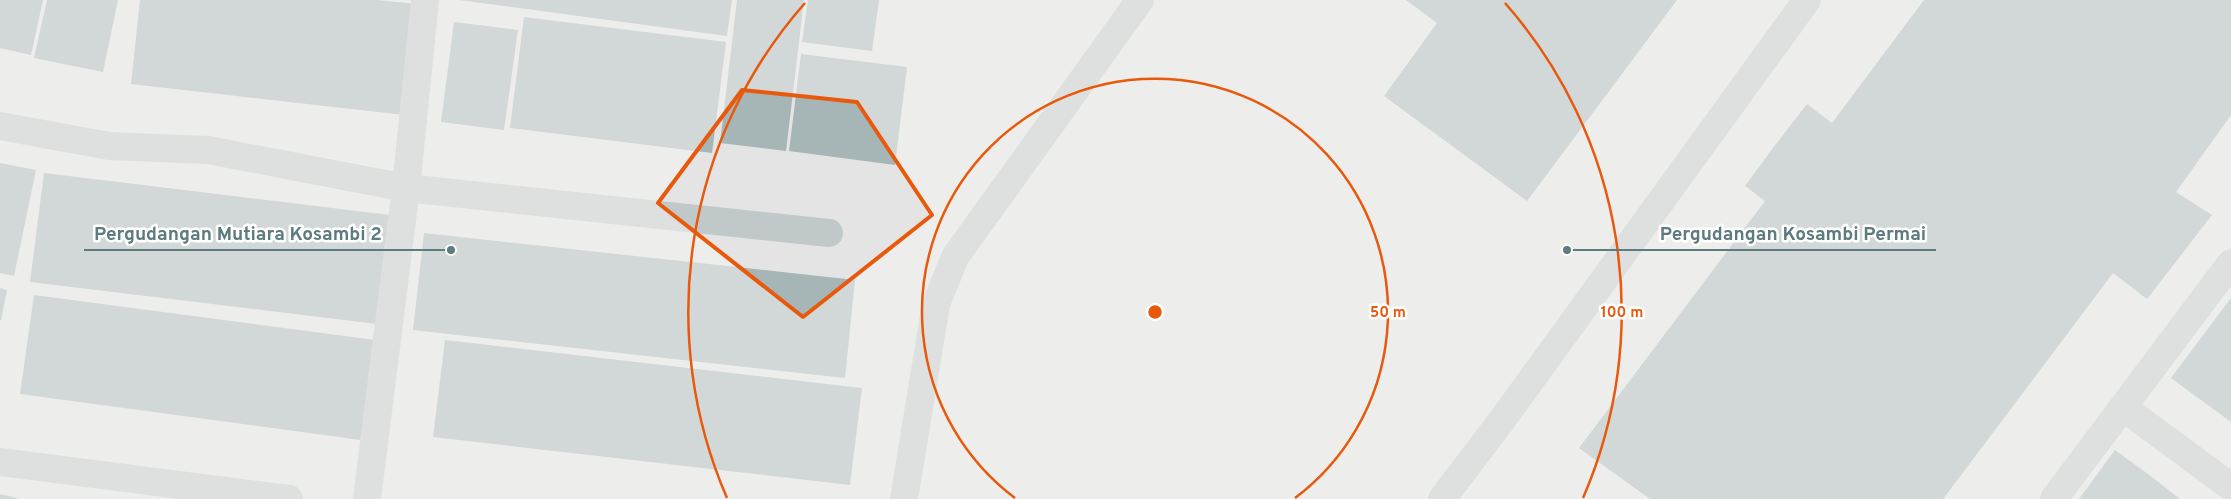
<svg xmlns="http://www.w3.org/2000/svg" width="2231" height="499" font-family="Overpass,sans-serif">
<rect width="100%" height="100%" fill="#f6f4f2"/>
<path fill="#e3e4e3" d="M 0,0 L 2231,0 L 2231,499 L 0,499 Z"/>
<path fill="#a6b5b6" d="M 0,0 L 43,0 L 31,55 L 0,48 Z
M 47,0 L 118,0 L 103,72 L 34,58 Z
M 140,0 L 377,0 L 417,4 L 405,115 L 131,84 Z
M 459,0 L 732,0 L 727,36 Z
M 737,0 L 804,0 L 786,151 L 720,143 Z
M 808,0 L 879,0 L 872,51 L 802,42 Z
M 1406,0 L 1677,0 L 1527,201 L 1384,96 L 1437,23 Z
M 1924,0 L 2231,0 L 2231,115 L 2176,192 L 2212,215 L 2147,299 L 2113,273 L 1943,499 L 1650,499 L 1579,448 L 1765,201 L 1745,186 L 1776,144 L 1807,104 L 1832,123 Z
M 524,17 L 726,42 L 712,153 L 510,128 Z
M 454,22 L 518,30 L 504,130 L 441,122 Z
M 801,54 L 907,67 L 895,165 L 789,151 Z
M 0,163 L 36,170 L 14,276 L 0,273 Z
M 44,173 L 390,215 L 377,324 L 30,282 Z
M 424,233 L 855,280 L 845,378 L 413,330 Z
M 0,288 L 7,290 L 1,320 L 0,320 Z
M 34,295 L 375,340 L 361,440 L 20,394 Z
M 2231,298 L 2231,422 L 2171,378 Z
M 445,340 L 862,388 L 850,485 L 433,437 Z
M 2115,450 L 2152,477 L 2180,499 L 2079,499 Z
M 0,494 L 17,498 L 17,499 L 0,499 Z"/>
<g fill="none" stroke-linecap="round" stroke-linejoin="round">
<path stroke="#c0c8c9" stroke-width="28" d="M 0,126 L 109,146 L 208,150 L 406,188 L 829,233
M 2124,408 L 2231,487
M 0,462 L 289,499
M 367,499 L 406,188 L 425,0
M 904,499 L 936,304 L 955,257 L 1140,0
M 1442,499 L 1502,420 L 1807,0
M 2054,499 L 2231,263"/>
</g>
<path d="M0 0H2231V499H0ZM 742,90 L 857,102 L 932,215 L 803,317 L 658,203 Z" fill="#f6f4f2" fill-opacity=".55" fill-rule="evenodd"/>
<path fill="none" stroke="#e8590c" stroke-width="4" stroke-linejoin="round" d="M 742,90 L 857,102 L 932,215 L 803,317 L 658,203 Z"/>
<g fill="none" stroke="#e8590c" stroke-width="2.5">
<path d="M1015 498A233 233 0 1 1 1295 498"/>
<path d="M727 498A467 467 0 0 1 805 3M1505 3A467 467 0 0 1 1583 498"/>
</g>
<circle cx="1155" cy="312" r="8" fill="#e8590c" stroke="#fff" stroke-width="2.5"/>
<g font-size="15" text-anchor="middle" font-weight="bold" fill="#e8590c" stroke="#fff" stroke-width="5" stroke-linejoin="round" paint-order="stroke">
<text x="1388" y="317">50 m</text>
<text x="1622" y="317">100 m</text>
</g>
<path fill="none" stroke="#5e7b7f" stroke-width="2" d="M451 250L392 250H84M1567 250L1650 250H1936"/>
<g fill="#5e7b7f" stroke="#fff" stroke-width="2">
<circle cx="451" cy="250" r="5"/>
<circle cx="1567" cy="250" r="5"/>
</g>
<g font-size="19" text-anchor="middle" font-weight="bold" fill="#5e7b7f" stroke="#fff" stroke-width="5" stroke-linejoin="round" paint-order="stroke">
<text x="238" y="240">Pergudangan Mutiara Kosambi 2</text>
<text x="1793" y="240">Pergudangan Kosambi Permai</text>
</g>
</svg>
